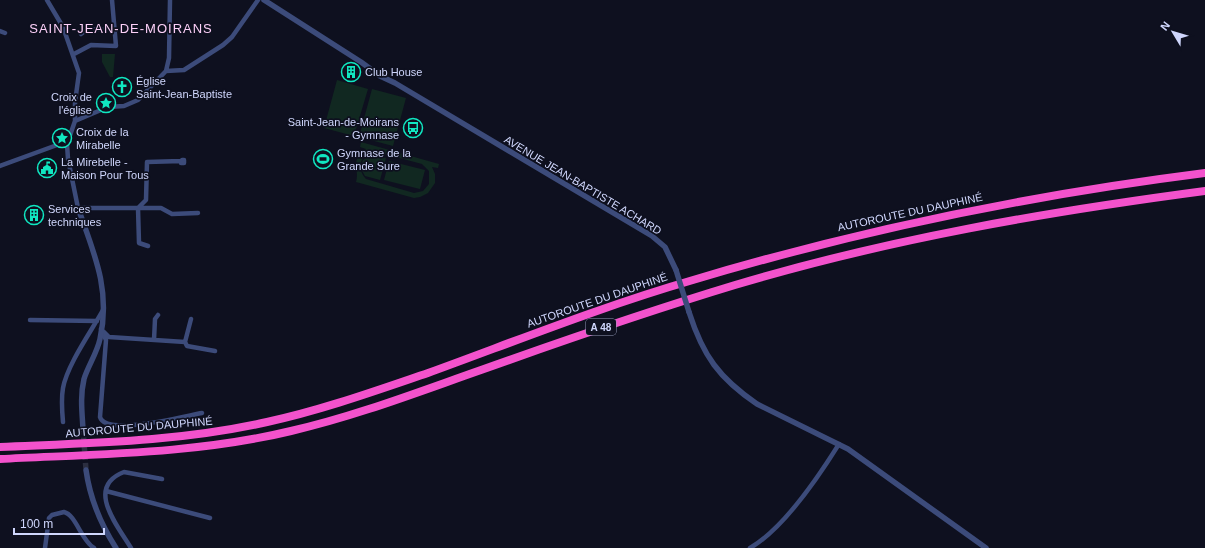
<svg xmlns="http://www.w3.org/2000/svg" width="1205" height="548" font-family="Arial,sans-serif">
<rect width="100%" height="100%" fill="#0e101f"/>
<path fill="#112821" fill-rule="evenodd" d="M 102,54 L 115,54 L 113,77 L 110,77 L 102,62 Z
M 337,80 L 368,89 L 354,136 L 324,128 Z
M 372,89 L 406,98 L 393,146 L 359,137 Z
M 361,142 L 439,164 L 438,168 L 432,167 L 435,174 L 435,183 L 428,193 L 420,197 L 414,198 L 356,182 C 360,168 349,162 366,149 L 360,147 ZM 370,152 L 377,152 L 422,164 L 429,171 L 429,184 L 423,191 L 414,193 L 366,179 C 357,170 359,158 370,152 Z
M 371,154 L 386,158 L 380,180 L 365,176 L 360,167 L 363,160 Z
M 389,161 L 425,170 L 420,189 L 384,180 Z"/>
<g fill="none" stroke-linecap="round" stroke-linejoin="round">
<path stroke="#2b2e40" stroke-width="5.5" stroke-dasharray="5.5 3" stroke-linecap="butt" d="M 83,429 L 86,470"/>
<path stroke="#3c4b7a" stroke-width="4.5" d="M 47,0 L 63,27 L 79,73 L 75,102 L 75,121 L 67,144 L 68,159 L 78,208 L 161,208 L 172,214 L 198,213
M 0,31 L 5,33
M 81,34 L 88,29 L 116,30
M 74,54 L 91,45 L 116,46 L 112,0
M 166,71 L 184,70 L 223,45 L 232,37 L 258,0
M 166,71 L 169,58 L 170,0
M 75,121 L 108,107 L 124,106 L 138,100 L 166,71
M 182,160 L 184,160 L 184,163 L 181,163 Z
M 0,166 L 57,145 L 67,144
M 148,246 L 139,243 L 138,208 L 146,200 L 147,162 L 181,161
M 30,320 L 97,321
M 101,329 L 106,340 L 100,417 C 106,437 185,416 202,413
M 104,332 L 109,337 L 185,342 L 191,319
M 154,340 L 155,319 L 158,315
M 185,342 L 187,346 L 215,351
M 63,422 C 62,411 61,399 63,388 C 67,365 92,330 103,310
M 106,491 L 210,518
M 45,548 L 49,518 L 52,515 L 64,512 C 76,515 81,540 94,548
M 131,548 C 117,525 85,487 124,472 L 162,479
M 750,548 C 783,529 819,476 839,444"/>
<path stroke="#3c4b7a" stroke-width="5.5" d="M 264,0 L 361,62 L 380,76 L 395,83 L 652,236 L 665,247 L 676,270
M 78,208 C 94,253 111,290 100,339 C 97,353 88,366 84,379 C 80,396 82,412 83,429
M 689,312 C 703,356 719,378 757,404 L 848,449 L 986,548
M 86,470 C 90,499 100,523 116,548"/>
<path stroke="#f352cc" stroke-width="8" d="M 0,447 C 89,443 179,442 267,422 C 322,410 375,391 428,373 C 516,341 603,306 693,280 C 860,230 1031,195 1205,173
M 0,459 C 97,454 196,454 291,431 C 356,416 418,392 481,370 C 565,340 649,311 735,285 C 889,239 1046,212 1205,191"/>
<path stroke="#3c4b7a" stroke-width="5.5" d="M 676,270 L 689,312"/>
</g>
<defs>
<symbol id="building-ring" viewBox="-11 -11 22 22"><circle r="9.5" fill="#0e101f" stroke="#10e7c1" stroke-width="1.5"/><path d="M-4-6H4V6H1V3H-1V6H-4ZM-2.5-4.3h1.7v1.8h-1.7ZM.8-4.3h1.7v1.8H.8ZM-2.5-1h1.7V.8h-1.7ZM.8-1h1.7V.8H.8Z" fill="#10e7c1"/></symbol>
<symbol id="church-ring" viewBox="-11 -11 22 22"><circle r="9.5" fill="#0e101f" stroke="#10e7c1" stroke-width="1.5"/><path d="M-1.2-6h2.4v3.5h3.3v2.4h-3.3V6h-2.4V-.1h-3.3v-2.4h3.3Z" fill="#10e7c1"/></symbol>
<symbol id="sight-ring" viewBox="-11 -11 22 22"><circle r="9.5" fill="#0e101f" stroke="#10e7c1" stroke-width="1.5"/><path d="M0-6L1.8-2.2L6-1.7L2.9 1.2L3.7 5.4L0 3.3L-3.7 5.4L-2.9 1.2L-6-1.7L-1.8-2.2Z" fill="#10e7c1"/></symbol>
<symbol id="bus-ring" viewBox="-11 -11 22 22"><circle r="9.5" fill="#0e101f" stroke="#10e7c1" stroke-width="1.5"/><path d="M-5-6H5V4H4V6H2V4H-2V6H-4V4H-5ZM-3.5-4V0h7V-4ZM-3.5 1.2v1.5H-2V1.2ZM2 1.2v1.5H3.5V1.2Z" fill="#10e7c1"/></symbol>
<symbol id="stadium-ring" viewBox="-11 -11 22 22"><circle r="9.5" fill="#0e101f" stroke="#10e7c1" stroke-width="1.5"/><path d="M0-5a6.5 5 0 1 0 0 10a6.5 5 0 1 0 0-10ZM-3.5-1.8h7v3.6h-7Z" fill="#10e7c1"/></symbol>
<symbol id="civic-ring" viewBox="-11 -11 22 22"><circle r="9.5" fill="#0e101f" stroke="#10e7c1" stroke-width="1.5"/><path d="M-.6-6.5H3V-4.5H.6V-3L4-1V1h2V6H-6V1h2V-1L-.6-3ZM-1.2 2.5V6h2.4V2.5Z" fill="#10e7c1"/></symbol>
</defs>
<g fill-rule="evenodd">
<use href="#building-ring" x="340" y="61" width="22" height="22"/>
<use href="#church-ring" x="111" y="76" width="22" height="22"/>
<use href="#sight-ring" x="95" y="92" width="22" height="22"/>
<use href="#bus-ring" x="402" y="117" width="22" height="22"/>
<use href="#sight-ring" x="51" y="127" width="22" height="22"/>
<use href="#stadium-ring" x="312" y="148" width="22" height="22"/>
<use href="#civic-ring" x="36" y="157" width="22" height="22"/>
<use href="#building-ring" x="23" y="204" width="22" height="22"/>
</g>
<g text-anchor="middle" stroke-width="3.5" stroke-linejoin="round" paint-order="stroke">
<rect fill="#0e101f" stroke="#959bba" stroke-width="1" x="586" y="319" width="30" height="16" rx="3"/>
<g font-size="10" font-weight="bold" fill="#cfd6fc">
<text x="601" y="331">A 48</text>
</g>
<g font-size="11" fill="#cfd6fc" stroke="#0e101f" text-anchor="start">
<text x="365" y="76">Club House</text>
<text x="136" y="85">Église<tspan x="136" dy="13">Saint-Jean-Baptiste</tspan></text>
<text x="92" y="101" text-anchor="end">Croix de<tspan x="92" dy="13">l'église</tspan></text>
<text x="399" y="126" text-anchor="end">Saint-Jean-de-Moirans<tspan x="399" dy="13">- Gymnase</tspan></text>
<text x="76" y="136">Croix de la<tspan x="76" dy="13">Mirabelle</tspan></text>
<text x="337" y="157">Gymnase de la<tspan x="337" dy="13">Grande Sure</tspan></text>
<text x="61" y="166">La Mirebelle -<tspan x="61" dy="13">Maison Pour Tous</tspan></text>
<text x="48" y="213">Services<tspan x="48" dy="13">techniques</tspan></text>
</g>
<g font-size="11" fill="#cfd6fc" stroke="#0e101f">
<text transform="translate(583 185) rotate(31)" y="4">AVENUE JEAN-BAPTISTE ACHARD</text>
<text transform="translate(910 212) rotate(-12)" y="4">AUTOROUTE DU DAUPHINÉ</text>
<text transform="translate(597 300) rotate(-19)" y="4">AUTOROUTE DU DAUPHINÉ</text>
<text transform="translate(139 427) rotate(-5)" y="4">AUTOROUTE DU DAUPHINÉ</text>
</g>
<g font-size="13" letter-spacing="1" fill="#fcd0f8" stroke="#0e101f">
<text x="121" y="33">SAINT-JEAN-DE-MOIRANS</text>
</g>
</g>
<g transform="translate(1173 32) rotate(308)" stroke="#0e101f" stroke-width="3" paint-order="stroke">
<path d="M0-3L7 15L0 10L-7 15Z" fill="#cfd6fc"/>
<text y="-6" font-size="11" font-weight="bold" text-anchor="middle" fill="#cfd6fc">N</text>
</g>
<path d="M14 528v6h90v-6" fill="none" stroke="#cfd6fc" stroke-width="2"/>
<text x="20" y="528" font-size="12" fill="#cfd6fc" stroke="#0e101f" stroke-width="3" paint-order="stroke">100 m</text>
</svg>
